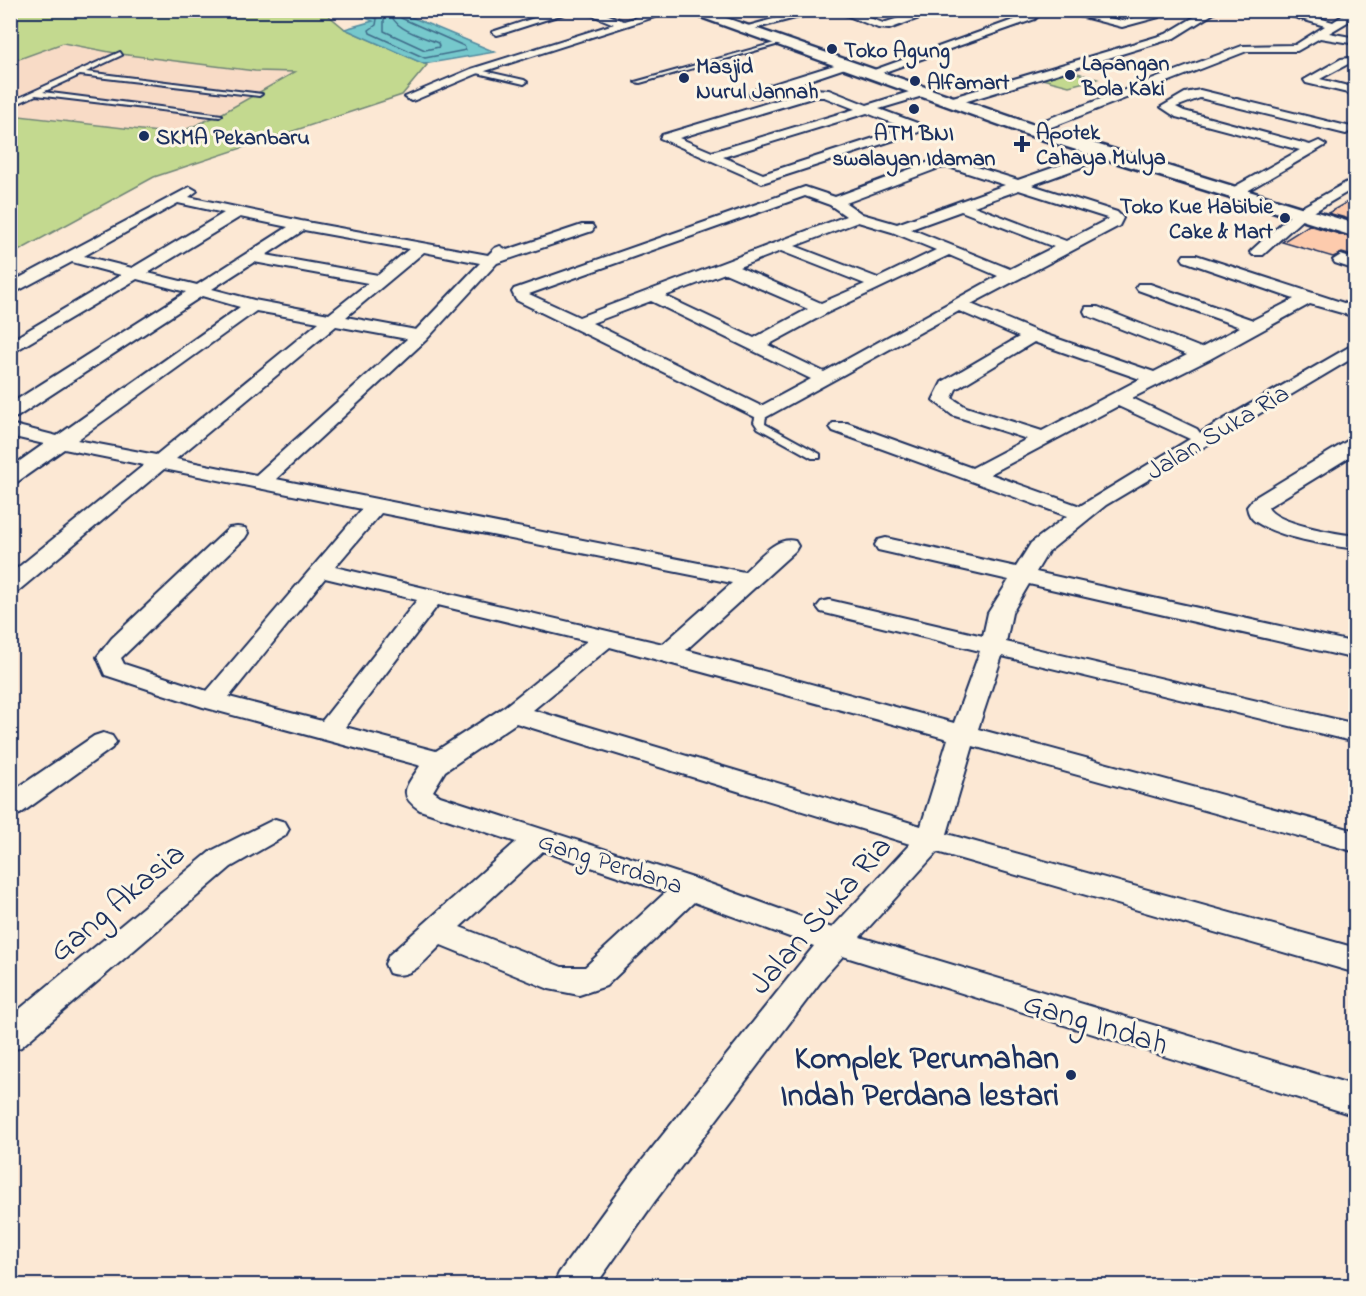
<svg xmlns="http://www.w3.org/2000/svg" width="1366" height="1296" font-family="'Indie Flower',sans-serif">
<rect width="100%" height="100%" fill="#fce8d4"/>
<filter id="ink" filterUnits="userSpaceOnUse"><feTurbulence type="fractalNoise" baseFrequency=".0167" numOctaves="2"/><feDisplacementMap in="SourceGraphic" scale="12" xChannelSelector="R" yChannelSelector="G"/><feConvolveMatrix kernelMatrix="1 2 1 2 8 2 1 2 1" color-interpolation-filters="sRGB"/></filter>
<g filter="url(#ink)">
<path fill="#f8dbc6" d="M 11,11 L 323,11 L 345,29 L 427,65 L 402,95 L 154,177 L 11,255 Z"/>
<path fill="#c3d98f" stroke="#6f8476" stroke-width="1.5" d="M 11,11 L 323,11 L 345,29 L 427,65 L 402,95 L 154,177 L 11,255 L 11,115 L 176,134 L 219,115 L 295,72 L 255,71 L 120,54 L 63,43 L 11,62 Z
M 1071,71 L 1097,79 L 1069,86 L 1042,79 Z"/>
<path fill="#76c8cc" stroke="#528ba0" stroke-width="1.5" d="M 350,11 L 397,11 L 495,52 L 424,64 L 345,29 L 373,21 Z"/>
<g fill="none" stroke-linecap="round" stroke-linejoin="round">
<path stroke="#3f6c8a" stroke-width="1.5" d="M 365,10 L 377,19 L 376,25 L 369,30 L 370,33 L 425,58 L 466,50 L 464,46 L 401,18 L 397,10
M 381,10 L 384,18 L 384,31 L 425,50 L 439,47 L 438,43 C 422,36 392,30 390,10"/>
</g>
<path fill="#fdcbad" stroke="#1b2f5e" stroke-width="1.5" d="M 1356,197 L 1356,221 L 1328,213 Z
M 1309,225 L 1356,239 L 1356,257 L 1342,253 L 1333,257 L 1282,242 Z"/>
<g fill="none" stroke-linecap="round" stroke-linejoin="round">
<defs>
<path id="service" d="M 778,42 L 783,43 L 640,83 L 635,82 Z
M 120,52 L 122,55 L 86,72 L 262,94 L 259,96 L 80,75 L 43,92 L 222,115 L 219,117 L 36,95 L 10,107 L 10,102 Z
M 475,69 L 524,80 L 527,82 L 524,84 L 473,72 Z
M 761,411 L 766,414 L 765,424 L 820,454 L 820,458 L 812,458 L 758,428 L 754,422 L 756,414 Z"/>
<path id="minor" d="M 558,10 L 576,10 L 501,34 L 497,35 L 492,32 Z
M 580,10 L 596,10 L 624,21 L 659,10 L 676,10 L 479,73 L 415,100 L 411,101 L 405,97 L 471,69 L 614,24 Z
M 806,10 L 826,10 L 742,32 L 737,29 Z
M 833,10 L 849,10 L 883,23 L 924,10 L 941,10 L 889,29 L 878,28 Z
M 1032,10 L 1044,10 L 1035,19 L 873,76 L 865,76 L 863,74 L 1027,15 Z
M 1056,10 L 1077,10 L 1122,21 L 1150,13 L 1151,10 L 1161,10 L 1159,17 L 1122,27 Z
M 1206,10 L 1219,10 L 1174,38 L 954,105 L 946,105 L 944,102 L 946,99 L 1166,34 Z
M 1271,10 L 1290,10 L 1333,22 L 1351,10 L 1356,10 L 1356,17 L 1329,33 L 1356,38 L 1356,44 L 1320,38 L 1297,51 L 1247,51 L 1036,133 L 1031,134 L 1025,130 L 1026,127 L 1242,46 L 1295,45 L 1325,26 Z
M 1356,57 L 1356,63 L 1348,64 L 1320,79 L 1356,88 L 1356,95 L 1306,83 L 1304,80 L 1341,59 Z
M 844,62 L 848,63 L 848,67 L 759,97 L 751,97 L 749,94 L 751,91 Z
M 922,88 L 926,89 L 926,95 L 879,109 L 917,123 L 920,129 L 919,132 L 762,183 L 660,138 L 662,135 L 814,89 L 829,90 L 867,105 ZM 815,97 L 824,97 L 855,109 L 712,152 L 679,138 ZM 867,113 L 905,128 L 763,174 L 723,157 Z
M 1200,90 L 1351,127 L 1352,130 L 1346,134 L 1200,98 L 1176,107 L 1184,111 L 1310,145 L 1319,141 L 1326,145 L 1237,197 L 1227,197 L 1225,194 L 1227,191 L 1300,150 L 1176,117 L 1161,107 L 1185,93 Z
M 1104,150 L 1111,154 L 1109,157 L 1032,185 L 1117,212 L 1123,218 L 1119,226 L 971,304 L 1038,332 L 1154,372 L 1187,355 L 1086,315 L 1084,311 L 1086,307 L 1098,307 L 1201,348 L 1240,327 L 1138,290 L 1136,287 L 1138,284 L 1150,284 L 1253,320 L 1294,299 L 1184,261 L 1182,258 L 1184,255 L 1196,255 L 1356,307 L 1356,317 L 1310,304 L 1210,359 L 1132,398 L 1197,429 L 1200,433 L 1356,343 L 1356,356 L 1106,505 L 1048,552 L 1036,572 L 1356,643 L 1356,659 L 1029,584 L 1012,613 L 1006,642 L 1356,724 L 1356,742 L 1002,656 L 978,729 L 1356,831 L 1356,852 L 973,746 L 947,834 L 1356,948 L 1356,973 L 937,852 L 860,937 L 1356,1086 L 1356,1116 L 843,956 L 825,976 L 655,1201 L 595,1286 L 553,1286 L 559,1273 L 629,1177 L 814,946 L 694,902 L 606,986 L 579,995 L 549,989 L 441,945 C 425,960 411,981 389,973 L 385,964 L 389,955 L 516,842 L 420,810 C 396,794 407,786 420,766 L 418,765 L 203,707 L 105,675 L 97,657 L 112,638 L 229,528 L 237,527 L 245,528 L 248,533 L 245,538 L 121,658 L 124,664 L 207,691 L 362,509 L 164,469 L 18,591 L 10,593 L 10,574 L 144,465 L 64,449 L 17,482 L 10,484 L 10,468 L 44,444 L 10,436 L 10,424 L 57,436 L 240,307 L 202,296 L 17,417 L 10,419 L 10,404 L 186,292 L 137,279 L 10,354 L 10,341 L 121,275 L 72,262 L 10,295 L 10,283 L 190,187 L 197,191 L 189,197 L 301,221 L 488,255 L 495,248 L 500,246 L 507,250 L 582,225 L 592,225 L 594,228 L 592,231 L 497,263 L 426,340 L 276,479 L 744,572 C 758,560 775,536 795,541 L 798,546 L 795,551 L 686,650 L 954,723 L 980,651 L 821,612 L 817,607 L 821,602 L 829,600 L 983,636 L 988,613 L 1009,580 L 878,550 L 875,545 L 878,540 L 886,538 L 1016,567 L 1031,543 L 1067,516 L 833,431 L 830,427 L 833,423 L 847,423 L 972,468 L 1027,439 L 952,415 L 933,400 L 942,382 L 1019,337 L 959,311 L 761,420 L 516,300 L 512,292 L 514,289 L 805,187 L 835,197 L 932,161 L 950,159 L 1018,180 ZM 949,167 L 1005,185 L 897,224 L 862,214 L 846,203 L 939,168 ZM 1019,190 L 1107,218 L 1108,219 L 1066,241 L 974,206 ZM 805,196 L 830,205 L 846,216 L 579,317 L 529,294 ZM 178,203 L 224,213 L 132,268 L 84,256 ZM 961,211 L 1054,247 L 1010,269 L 911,229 ZM 240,217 L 288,227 L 197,285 L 148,273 ZM 858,222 L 892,232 L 936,250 L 878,278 L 795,246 ZM 304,230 L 409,249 L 378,275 L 266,255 ZM 781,251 L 865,284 L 821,303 L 739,267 ZM 424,252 L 480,263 L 416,330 L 346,317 ZM 949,255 L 998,276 L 824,372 L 768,345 L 827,313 ZM 254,262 L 368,283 L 329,314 L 254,300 L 212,289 ZM 725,273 L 808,309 L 754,338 L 665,296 ZM 651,301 L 811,379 L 761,406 L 592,323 ZM 256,311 L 319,322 L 156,455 L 77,440 ZM 336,326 L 407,339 L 256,475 L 176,459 ZM 1034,342 L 1140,379 L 1042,431 L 966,407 L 952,398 L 956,389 ZM 1118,406 L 1190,439 L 1080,506 L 990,474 ZM 381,513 L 732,583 L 663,644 L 335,567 ZM 325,578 L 417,600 L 322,721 L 229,697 ZM 438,605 L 587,641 L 504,707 L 436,751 L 345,727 ZM 610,647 L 948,739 L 921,826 L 533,710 ZM 516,723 L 910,844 L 832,928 L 699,880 L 440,796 L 433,791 L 445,771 ZM 543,851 L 666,892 L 585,967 L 562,967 L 460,927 Z
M 1356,177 L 1356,187 L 1305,217 L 1263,255 L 1253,255 L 1250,252 L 1253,249 L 1295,211 Z
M 1341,255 L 1356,260 L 1356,270 L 1335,263 L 1333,260 Z
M 1356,438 L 1356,453 L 1268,507 C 1273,523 1338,534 1356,536 L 1356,549 C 1327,545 1281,538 1256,522 C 1251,519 1248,513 1247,507 L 1254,498 L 1349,440 Z
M 103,733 L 112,736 L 116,742 L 112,748 L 20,814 L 10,817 L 10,793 L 94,736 Z
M 275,819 L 285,822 L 289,829 L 285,836 L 231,867 L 21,1047 L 10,1051 L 10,1017 L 211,851 Z"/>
<path id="primary" d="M 681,10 L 703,10 L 1037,126 L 1356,224 L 1356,237 L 1025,134 Z"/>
</defs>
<use href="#service" stroke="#1b2f5e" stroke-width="4"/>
<use href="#minor" stroke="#1b2f5e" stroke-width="4"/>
<use href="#primary" stroke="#1b2f5e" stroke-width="5"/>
<use href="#service" fill="#fcf5e5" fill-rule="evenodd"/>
<use href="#minor" fill="#fcf5e5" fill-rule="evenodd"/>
<use href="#primary" fill="#fcf5e5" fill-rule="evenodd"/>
</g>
</g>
<g fill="#1b2f5e" stroke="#fcf5e5" stroke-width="2">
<circle cx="832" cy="49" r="6"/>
<circle cx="1070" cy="75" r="6"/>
<circle cx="684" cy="78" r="6"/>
<circle cx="915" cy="81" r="6"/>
<circle cx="914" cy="109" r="6"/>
<circle cx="144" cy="136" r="6"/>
<path d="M1019 135h6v6h6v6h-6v6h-6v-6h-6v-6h6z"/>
<circle cx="1285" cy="218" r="6"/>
<circle cx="1071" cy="1075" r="6"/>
</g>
<g text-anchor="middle" stroke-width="6" stroke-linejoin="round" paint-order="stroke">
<g font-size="22" font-weight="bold" fill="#1b2f5e" stroke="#fcf5e5" text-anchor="start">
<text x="844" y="57">Toko Agung</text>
<text x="1082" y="70">Lapangan<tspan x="1082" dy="25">Bola Kaki</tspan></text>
<text x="696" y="73">Masjid<tspan x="696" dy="25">Nurul Jannah</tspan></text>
<text x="927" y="89">Alfamart</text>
<text x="1036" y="139">Apotek<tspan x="1036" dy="25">Cahaya Mulya</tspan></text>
<text x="914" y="140" text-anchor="middle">ATM BNI<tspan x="914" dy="25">swalayan Idaman</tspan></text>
<text x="156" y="144">SKMA Pekanbaru</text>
<text x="1273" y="213" text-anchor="end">Toko Kue Habibie<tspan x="1273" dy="25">Cake &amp; Mart</tspan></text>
</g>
<g font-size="26" fill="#1b2f5e" stroke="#fcf5e5">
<text transform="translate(1217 431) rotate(-31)" y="9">Jalan Suka Ria</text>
<text transform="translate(611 862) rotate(18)" y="9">Gang Perdana</text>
</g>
<g font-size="32" fill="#1b2f5e" stroke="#fcf5e5">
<text transform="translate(116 901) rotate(-40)" y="11">Gang Akasia</text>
<text transform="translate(819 914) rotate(-49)" y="11">Jalan Suka Ria</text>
<text transform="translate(1096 1022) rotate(17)" y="11">Gang Indah</text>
</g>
<g font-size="32" font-weight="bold" fill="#1b2f5e" stroke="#fcf5e5" text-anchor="end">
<text x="1059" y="1068">Komplek Perumahan<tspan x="1059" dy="37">Indah Perdana lestari</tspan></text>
</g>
</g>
<rect width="1366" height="1296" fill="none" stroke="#fcf5e5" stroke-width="36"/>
<rect x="18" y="18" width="1330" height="1260" fill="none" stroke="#1b2f5e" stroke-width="2" filter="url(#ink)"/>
</svg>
